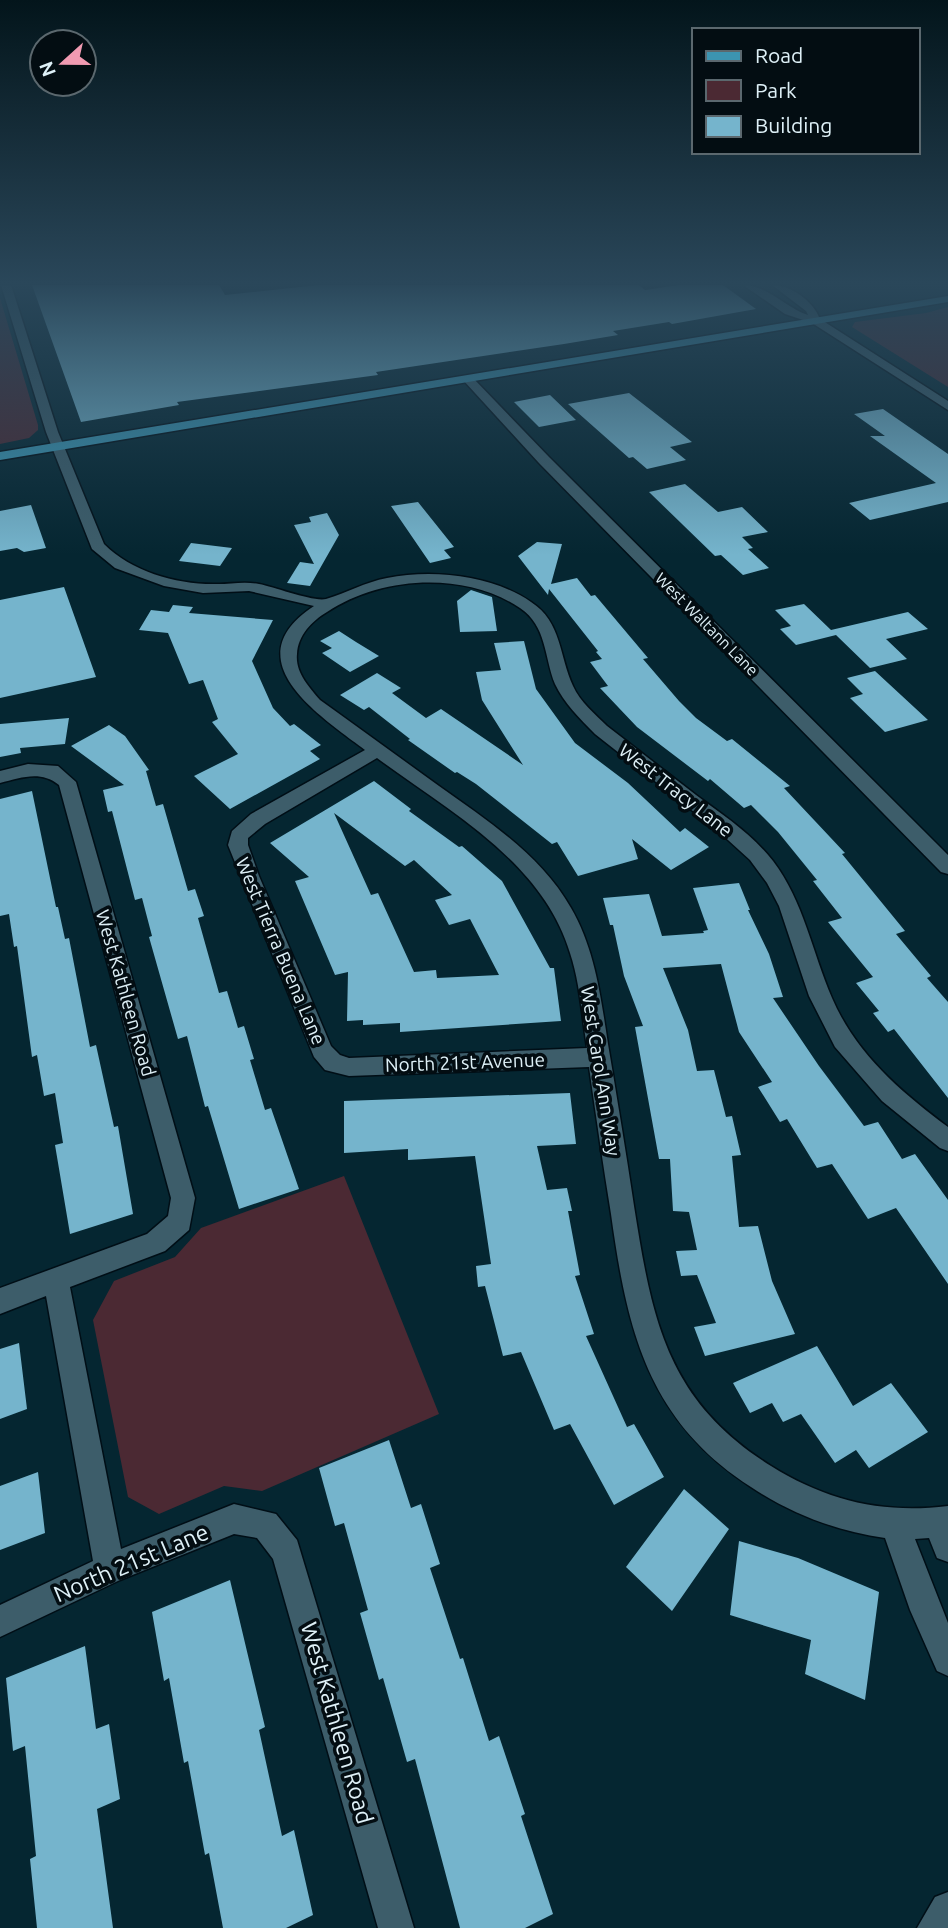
<svg xmlns="http://www.w3.org/2000/svg" width="948" height="1928" font-family="Ubuntu,sans-serif">
<rect width="100%" height="100%" fill="#052631"/>
<path fill="#4b2933" d="M 0,298 L 38,425 L 38,430 L 29,438 L 0,444 Z
M 948,307 L 948,387 L 852,327 L 855,322 L 926,313 Z
M 344,1176 L 439,1414 L 262,1491 L 224,1486 L 159,1514 L 128,1497 L 93,1320 L 114,1281 L 175,1257 L 201,1228 Z"/>
<path fill="#75b4cc" fill-rule="evenodd" d="M 32,285 L 219,285 L 225,295 L 318,285 L 639,285 L 645,290 L 679,285 L 723,285 L 756,309 L 672,324 L 669,322 L 613,331 L 618,335 L 564,344 L 376,372 L 378,375 L 177,402 L 179,405 L 81,422 Z
M 629,393 L 692,442 L 670,447 L 686,460 L 647,469 L 633,457 L 629,458 L 568,404 Z
M 550,395 L 576,420 L 539,427 L 514,402 Z
M 883,409 L 948,454 L 948,502 L 870,520 L 849,503 L 936,483 L 870,436 L 885,436 L 854,414 Z
M 685,484 L 718,512 L 742,507 L 768,532 L 742,537 L 753,548 L 748,549 L 769,568 L 743,575 L 721,555 L 715,556 L 649,492 Z
M 418,502 L 454,547 L 444,550 L 451,558 L 430,563 L 391,506 Z
M 31,505 L 46,548 L 24,552 L 17,548 L 0,551 L 0,511 Z
M 327,513 L 339,535 L 310,586 L 287,583 L 300,562 L 314,564 L 294,525 L 311,522 L 309,517 Z
M 537,542 L 562,544 L 551,584 L 577,578 L 591,596 L 595,595 L 648,658 L 643,659 L 679,701 L 696,718 L 727,741 L 732,739 L 790,786 L 784,788 L 845,853 L 842,854 L 905,931 L 896,934 L 931,976 L 927,978 L 948,1002 L 948,1098 L 894,1029 L 888,1032 L 873,1013 L 879,1011 L 856,983 L 873,977 L 828,922 L 842,918 L 813,881 L 817,880 L 778,832 L 751,805 L 744,808 L 710,779 L 708,781 L 637,727 L 600,688 L 608,686 L 590,662 L 602,659 L 596,652 L 598,651 L 549,589 L 548,595 L 518,556 Z
M 191,543 L 232,548 L 220,566 L 179,561 Z
M 64,587 L 96,677 L 0,698 L 0,600 Z
M 471,590 L 492,597 L 497,631 L 460,632 L 457,601 Z
M 804,604 L 831,630 L 908,612 L 928,629 L 886,639 L 907,659 L 870,668 L 836,635 L 796,645 L 780,629 L 791,626 L 775,610 Z
M 173,605 L 193,607 L 189,613 L 273,620 L 252,661 L 273,708 L 290,726 L 294,724 L 321,745 L 310,751 L 320,759 L 230,809 L 194,776 L 238,754 L 212,722 L 218,719 L 203,680 L 189,684 L 168,633 L 139,630 L 151,610 L 169,612 Z
M 339,631 L 356,642 L 379,656 L 350,672 L 322,653 L 332,648 L 320,641 Z
M 524,641 L 536,689 L 575,743 L 628,783 L 680,832 L 685,828 L 709,847 L 671,870 L 632,839 L 638,859 L 578,876 L 557,842 L 552,844 L 476,784 L 457,772 L 455,773 L 408,740 L 410,739 L 369,707 L 364,710 L 340,695 L 377,673 L 401,688 L 392,693 L 426,718 L 441,709 L 523,765 L 482,700 L 476,672 L 501,670 L 494,643 Z
M 875,671 L 928,720 L 885,732 L 850,698 L 863,694 L 847,678 Z
M 69,718 L 65,744 L 20,748 L 21,753 L 0,757 L 0,724 Z
M 109,725 L 125,736 L 149,770 L 146,771 L 156,806 L 163,804 L 188,891 L 195,889 L 204,916 L 198,918 L 219,993 L 227,991 L 238,1028 L 244,1026 L 254,1059 L 250,1060 L 265,1110 L 271,1108 L 299,1189 L 239,1209 L 208,1106 L 205,1107 L 187,1036 L 178,1039 L 149,937 L 152,936 L 142,898 L 135,900 L 112,811 L 108,812 L 103,790 L 124,785 L 71,746 Z
M 374,781 L 411,809 L 409,811 L 459,847 L 462,846 L 502,881 L 550,968 L 554,968 L 561,1021 L 400,1032 L 400,1023 L 363,1025 L 363,1020 L 347,1021 L 348,972 L 335,975 L 295,881 L 309,877 L 270,843 ZM 334,813 L 405,866 L 414,860 L 452,895 L 435,900 L 449,925 L 470,919 L 499,975 L 437,978 L 436,970 L 414,972 L 378,893 L 371,895 Z
M 32,791 L 56,907 L 58,907 L 65,939 L 69,938 L 90,1047 L 96,1045 L 114,1127 L 118,1126 L 133,1214 L 70,1234 L 55,1145 L 63,1143 L 55,1093 L 44,1096 L 37,1055 L 32,1057 L 17,946 L 14,947 L 9,914 L 0,916 L 0,799 Z
M 739,883 L 750,910 L 748,910 L 769,954 L 783,997 L 773,998 L 819,1066 L 864,1126 L 878,1122 L 902,1159 L 915,1154 L 948,1200 L 948,1284 L 896,1208 L 868,1219 L 832,1164 L 817,1168 L 787,1119 L 780,1122 L 758,1087 L 772,1082 L 739,1032 L 721,964 L 663,968 L 688,1030 L 697,1071 L 714,1070 L 726,1117 L 732,1116 L 741,1155 L 732,1156 L 739,1227 L 758,1226 L 772,1281 L 795,1334 L 705,1356 L 694,1327 L 716,1323 L 697,1275 L 681,1276 L 676,1251 L 697,1250 L 689,1212 L 673,1211 L 670,1159 L 659,1159 L 635,1027 L 643,1026 L 624,976 L 613,925 L 610,925 L 603,898 L 649,894 L 662,936 L 704,933 L 703,931 L 708,930 L 693,888 Z
M 570,1093 L 576,1144 L 537,1146 L 547,1190 L 567,1188 L 572,1211 L 568,1211 L 580,1275 L 575,1276 L 594,1334 L 586,1336 L 627,1427 L 634,1424 L 664,1477 L 614,1505 L 570,1424 L 554,1430 L 521,1352 L 503,1356 L 485,1286 L 478,1287 L 476,1266 L 491,1264 L 475,1156 L 408,1160 L 408,1149 L 344,1153 L 344,1101 Z
M 19,1343 L 27,1409 L 0,1419 L 0,1349 Z
M 817,1346 L 853,1406 L 891,1383 L 928,1432 L 869,1468 L 856,1450 L 835,1463 L 801,1414 L 783,1422 L 772,1403 L 750,1413 L 733,1383 Z
M 389,1440 L 411,1508 L 421,1504 L 440,1564 L 430,1568 L 460,1659 L 463,1658 L 489,1741 L 499,1736 L 525,1814 L 521,1816 L 553,1914 L 525,1928 L 460,1928 L 415,1759 L 407,1762 L 383,1678 L 379,1680 L 360,1613 L 368,1610 L 344,1523 L 335,1526 L 319,1468 Z
M 38,1472 L 45,1533 L 0,1550 L 0,1486 Z
M 684,1489 L 729,1529 L 672,1611 L 626,1567 Z
M 739,1541 L 798,1558 L 879,1592 L 865,1700 L 805,1674 L 811,1640 L 730,1615 Z
M 230,1580 L 265,1727 L 259,1730 L 282,1836 L 294,1830 L 313,1915 L 286,1928 L 223,1928 L 209,1853 L 205,1855 L 188,1761 L 184,1763 L 169,1678 L 164,1681 L 152,1612 Z
M 85,1646 L 96,1729 L 109,1724 L 120,1799 L 97,1809 L 113,1928 L 37,1928 L 30,1859 L 36,1856 L 25,1746 L 13,1751 L 6,1678 Z"/>
<g fill="none" stroke-linecap="round" stroke-linejoin="round">
<defs>
<path id="street" d="M 1,285 L 11,285 L 58,432 L 104,544 C 132,572 178,585 217,584 C 232,584 244,581 259,584 C 275,587 313,602 326,599 C 347,593 365,582 387,578 C 433,569 492,575 531,602 C 562,622 559,656 573,686 C 580,702 595,714 607,726 C 637,749 666,772 696,795 C 723,815 752,834 773,861 C 804,902 812,952 832,998 C 856,1054 901,1092 948,1127 L 948,1151 L 940,1148 L 882,1101 L 835,1047 L 809,996 L 779,906 L 767,883 L 750,860 L 717,830 L 595,734 C 580,719 564,703 555,684 C 544,657 547,626 520,608 C 465,571 381,576 327,612 C 312,621 298,635 297,654 C 295,672 309,687 320,700 C 360,729 399,757 439,786 C 488,821 541,855 571,908 C 595,949 601,998 608,1044 C 617,1098 626,1152 634,1206 C 652,1319 666,1400 771,1466 C 827,1501 883,1514 948,1506 L 948,1562 L 937,1558 L 929,1538 L 915,1539 L 948,1623 L 948,1676 L 937,1671 L 910,1610 L 885,1538 C 836,1531 792,1514 751,1487 C 647,1420 627,1329 611,1214 C 603,1165 596,1116 589,1067 L 349,1076 L 325,1070 L 314,1057 L 228,845 L 232,831 L 251,814 L 365,750 C 320,716 232,660 314,606 L 249,591 L 203,593 L 164,586 L 115,568 L 92,549 L 46,432 ZM 377,758 C 449,811 543,862 570,953 C 580,983 582,1017 587,1048 L 349,1058 L 340,1055 L 331,1046 L 259,876 L 248,845 L 248,838 L 265,824 Z
M 464,377 L 472,377 L 549,457 L 948,855 L 948,874 L 941,872 L 539,463 L 464,381 Z
M 28,764 L 58,766 L 76,782 L 195,1198 L 189,1230 L 165,1251 L 70,1287 L 121,1549 L 234,1504 L 276,1514 L 297,1540 L 414,1928 L 378,1928 L 273,1559 L 257,1538 L 234,1534 L 120,1580 L 0,1637 L 0,1605 L 93,1561 L 46,1296 L 0,1314 L 0,1288 L 147,1234 L 168,1216 L 171,1198 L 59,785 C 40,770 21,778 0,783 L 0,771 Z
M 948,1892 L 948,1928 L 917,1928 L 935,1897 Z"/>
<path id="secondary" d="M 743,285 C 767,285 785,307 808,315 L 806,311 L 772,285 C 791,285 813,301 820,319 L 948,401 L 948,410 L 812,323 L 785,314 Z"/>
<path id="primary" d="M 948,296 L 948,302 L 0,460 L 0,452 Z"/>
</defs>
<use href="#street" stroke="#000e16" stroke-width="3"/>
<use href="#secondary" stroke="#000e16" stroke-width="3"/>
<use href="#primary" stroke="#000e16" stroke-width="3"/>
<use href="#street" fill="#3d5d6a" fill-rule="evenodd"/>
<use href="#secondary" fill="#3d5d6a" fill-rule="evenodd"/>
<use href="#primary" fill="#3c94b1" fill-rule="evenodd"/>
</g>
<linearGradient id="sky" x2="0" y2="1"><stop stop-color="#03151b"/><stop offset="0.51" stop-color="#2a475a"/><stop offset="1" stop-color="#2a475a" stop-opacity="0"/></linearGradient>
<rect width="948" height="555" fill="url(#sky)"/>
<g text-anchor="middle" stroke-width="7" stroke-linejoin="round" paint-order="stroke">
<g font-size="16" fill="#def0f7" stroke="#030d12">
<text transform="translate(707 624) rotate(45)" y="6">West Waltann Lane</text>
</g>
<g font-size="19" fill="#def0f7" stroke="#030d12">
<text transform="translate(676 790) rotate(38)" y="7">West Tracy Lane</text>
<text transform="translate(281 951) rotate(67)" y="7">West Tierra Buena Lane</text>
<text transform="translate(126 993) rotate(74)" y="7">West Kathleen Road</text>
<text transform="translate(465 1062) rotate(-2)" y="7">North 21st Avenue</text>
<text transform="translate(601 1071) rotate(81)" y="7">West Carol Ann Way</text>
</g>
<g font-size="23" fill="#def0f7" stroke="#030d12">
<text transform="translate(131 1563) rotate(-23)" y="8">North 21st Lane</text>
<text transform="translate(337 1723) rotate(74)" y="8">West Kathleen Road</text>
</g>
</g>
<rect x="692" y="28" width="228" height="126" fill="#030d12" stroke="#5b686e" stroke-width="2"/>
<rect x="706" y="51" width="35" height="10" fill="#3c94b1" stroke="#5b686e" stroke-width="2"/>
<text x="755" y="63" font-size="21" fill="#def0f7">Road</text>
<rect x="706" y="80" width="35" height="21" fill="#4b2933" stroke="#5b686e" stroke-width="2"/>
<text x="755" y="98" font-size="21" fill="#def0f7">Park</text>
<rect x="706" y="116" width="35" height="21" fill="#75b4cc" stroke="#5b686e" stroke-width="2"/>
<text x="755" y="133" font-size="21" fill="#def0f7">Building</text>
<g transform="translate(63 63) rotate(249)"><circle r="33" fill="#030d12" stroke="#5b686e" stroke-width="2"/>
<path d="M0-5L12 26L0 18L-12 26Z" fill="#f19ab1"/>
<text y="-10" font-size="19" font-weight="bold" text-anchor="middle" fill="#def0f7">N</text>
</g>
</svg>
